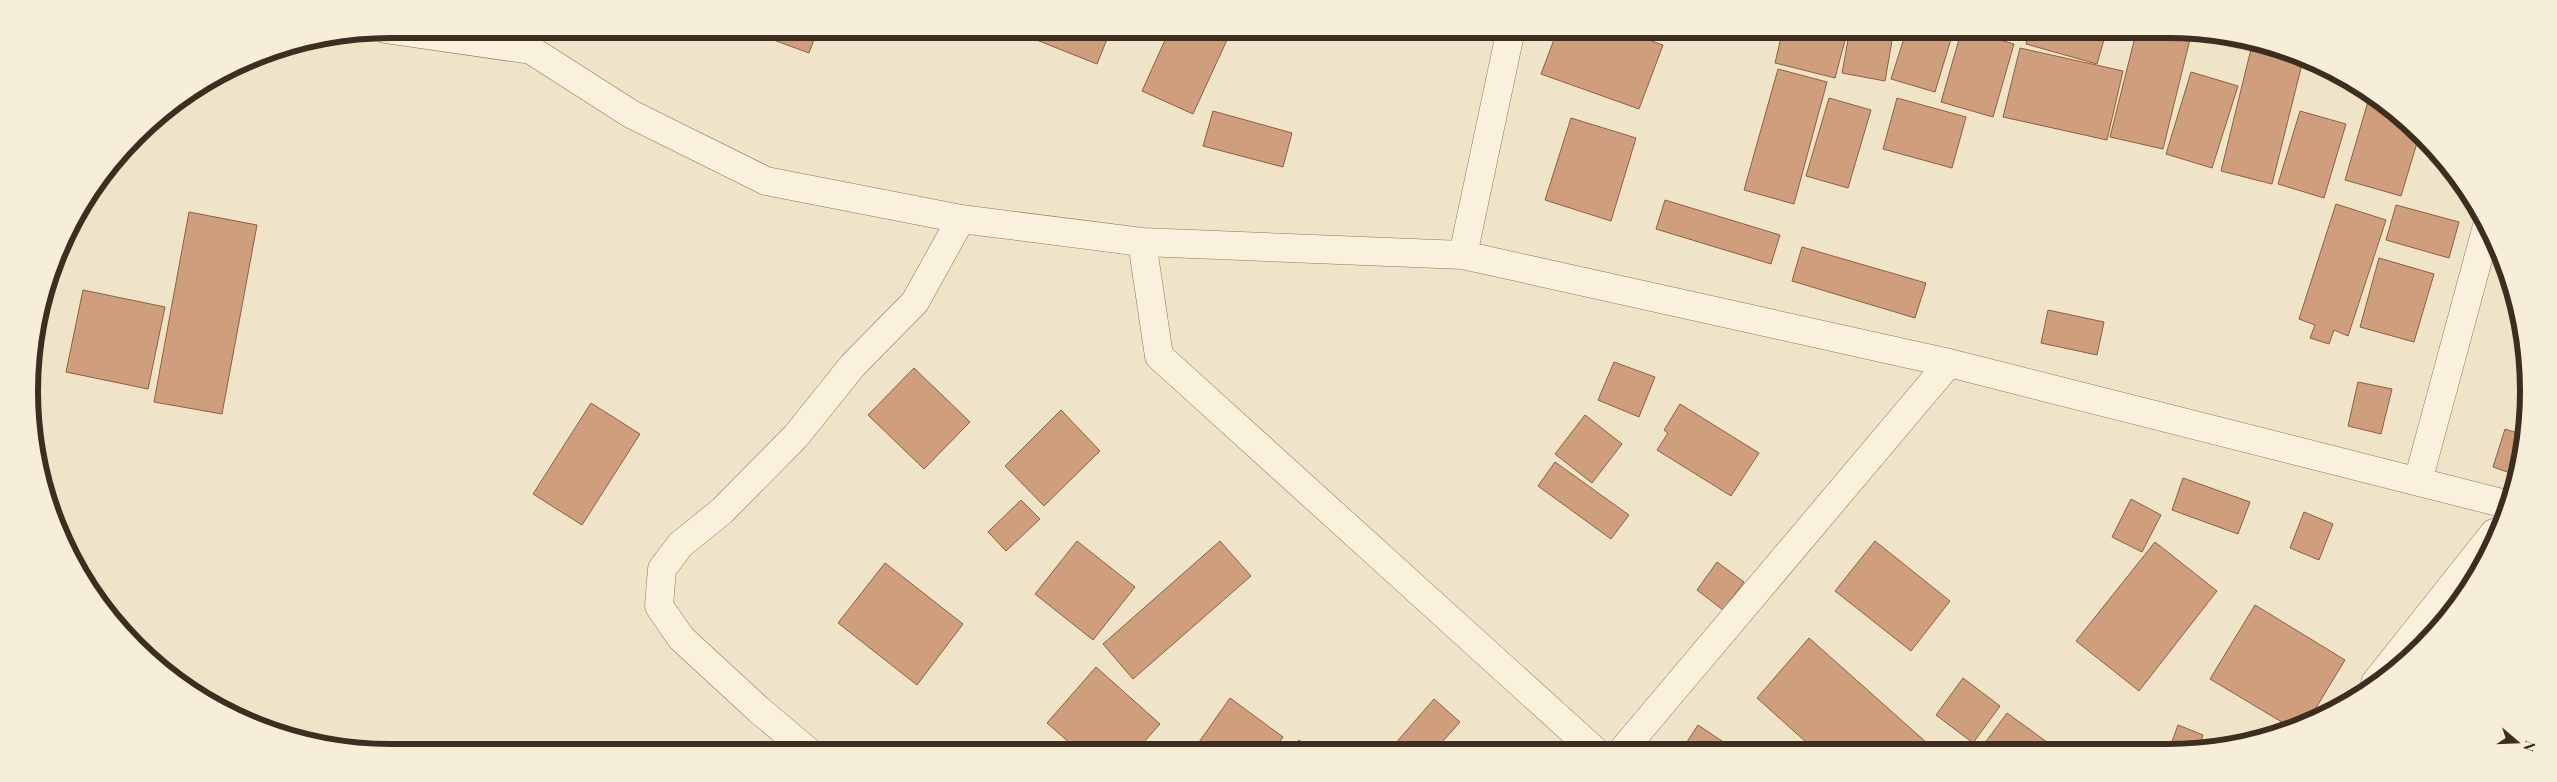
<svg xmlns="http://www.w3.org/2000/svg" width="2557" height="782" font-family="'Playfair Display',serif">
<rect width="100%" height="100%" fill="#f0e4c8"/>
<path fill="#cf9f7d" stroke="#8d5f41" d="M 744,29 L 818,29 L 809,53 Z
M 1032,29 L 1111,29 L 1097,64 L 1029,37 Z
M 1170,29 L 1232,29 L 1193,114 L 1142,91 Z
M 1558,29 L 1618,29 L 1663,45 L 1639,109 L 1541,74 Z
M 1783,29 L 1848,29 L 1835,78 L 1775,63 Z
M 1850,29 L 1894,29 L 1885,81 L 1842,73 Z
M 1907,29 L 1954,29 L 1935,92 L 1891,79 Z
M 1962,29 L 2014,44 L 1993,117 L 1941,102 Z
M 2030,29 L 2107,29 L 2097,64 L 2026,44 Z
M 2137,29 L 2192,31 L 2163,149 L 2110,137 Z
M 2253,41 L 2304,56 L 2272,184 L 2221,171 Z
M 2020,48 L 2123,71 L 2107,140 L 2003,117 Z
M 1778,69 L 1827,82 L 1794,204 L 1744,190 Z
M 2191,72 L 2238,86 L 2212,168 L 2166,154 Z
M 1829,98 L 1871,110 L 1848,188 L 1806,176 Z
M 1897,98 L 1966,117 L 1952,168 L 1883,149 Z
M 2369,98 L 2383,102 L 2420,133 L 2401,196 L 2345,180 Z
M 1213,111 L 1292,133 L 1283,167 L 1203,146 Z
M 2300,111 L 2346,124 L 2324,198 L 2278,184 Z
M 1571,118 L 1636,138 L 1611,221 L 1545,200 Z
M 1665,200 L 1780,235 L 1771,264 L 1656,229 Z
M 2336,204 L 2386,220 L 2348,336 L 2334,330 L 2329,344 L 2310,338 L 2315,325 L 2299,319 Z
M 2396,205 L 2459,222 L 2449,258 L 2386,240 Z
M 189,212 L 257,225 L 222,414 L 154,402 Z
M 1802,247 L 1926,283 L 1915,318 L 1792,281 Z
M 2379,258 L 2434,274 L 2414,342 L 2360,327 Z
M 83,290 L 165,307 L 148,389 L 66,372 Z
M 2048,310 L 2104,322 L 2097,355 L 2041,343 Z
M 1614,362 L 1655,377 L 1639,417 L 1598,400 Z
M 914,368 L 970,422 L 924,469 L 868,415 Z
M 2358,382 L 2392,389 L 2381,434 L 2348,426 Z
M 2528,388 L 2528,391 L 2525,419 L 2520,418 Z
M 591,403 L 640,434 L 582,525 L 533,494 Z
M 1680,404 L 1759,453 L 1731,496 L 1657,450 L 1668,433 L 1664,430 Z
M 1061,410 L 1100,451 L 1044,506 L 1005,466 Z
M 1585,415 L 1622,444 L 1592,483 L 1555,454 Z
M 2505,429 L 2524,435 L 2521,462 L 2516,475 L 2493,467 Z
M 1555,462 L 1629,515 L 1611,539 L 1538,486 Z
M 2183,478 L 2250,502 L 2238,534 L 2172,510 Z
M 2131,499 L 2161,515 L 2142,552 L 2112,537 Z
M 1021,500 L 1040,519 L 1006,551 L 988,532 Z
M 2304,512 L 2333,524 L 2319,560 L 2290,548 Z
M 1077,541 L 1135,587 L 1093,640 L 1035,594 Z
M 1220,541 L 1251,576 L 1133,679 L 1103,644 Z
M 1875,541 L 1950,601 L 1911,651 L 1835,591 Z
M 2155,542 L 2217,591 L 2139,691 L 2076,641 Z
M 1717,562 L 1744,582 L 1723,610 L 1697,590 Z
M 885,563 L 963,624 L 917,685 L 838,623 Z
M 2255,605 L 2345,660 L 2308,721 L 2290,727 L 2210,679 Z
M 1809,638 L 1936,751 L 1816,751 L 1757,698 Z
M 1096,667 L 1160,724 L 1135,752 L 1080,752 L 1047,723 Z
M 1963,678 L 2000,706 L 1973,743 L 1936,715 Z
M 1230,698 L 1283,737 L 1272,752 L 1192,752 Z
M 1434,699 L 1460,722 L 1434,751 L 1388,752 Z
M 2007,713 L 2058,750 L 1979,751 Z
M 1698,725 L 1722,741 L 1715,751 L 1681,751 Z
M 2178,725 L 2203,735 L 2198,750 L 2169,750 Z
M 1299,740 L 1312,752 L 1289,752 Z
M 1169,743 L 1181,752 L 1163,752 Z"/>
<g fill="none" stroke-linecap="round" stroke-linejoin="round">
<defs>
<path id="minor" d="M 385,29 L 531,50 L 631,114 L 766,181 L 961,219 L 1142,242 L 1463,255 L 1949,363 L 2506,504
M 1142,242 L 1159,356 L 1595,751
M 1463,255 L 1511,29
M 2418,481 L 2487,226
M 2375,683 L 2494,533
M 1622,751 L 1949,363
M 810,753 L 758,709 L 681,638 L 659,606 L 662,569 L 680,545 L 722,511 L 796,436 L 853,365 L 915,302 L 961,219"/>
</defs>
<use href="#minor" stroke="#8d765c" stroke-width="29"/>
<use href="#minor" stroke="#faf1dc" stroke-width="28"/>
</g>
<path d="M0 0H2557V782H0ZM391 38H2167A353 353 0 0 1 2520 391V391A353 353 0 0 1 2167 744H391A353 353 0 0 1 38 391V391A353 353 0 0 1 391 38Z" fill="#f7eed8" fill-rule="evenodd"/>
<path fill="none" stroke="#3d2e20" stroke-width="6" d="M391 38H2167A353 353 0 0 1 2520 391V391A353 353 0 0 1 2167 744H391A353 353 0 0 1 38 391V391A353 353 0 0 1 391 38Z"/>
<g transform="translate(2517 742) rotate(109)" stroke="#f7eed8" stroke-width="4" paint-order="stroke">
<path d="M0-4L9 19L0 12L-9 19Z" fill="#3d2e20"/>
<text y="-8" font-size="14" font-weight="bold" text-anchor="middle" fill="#3d2e20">N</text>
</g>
</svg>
